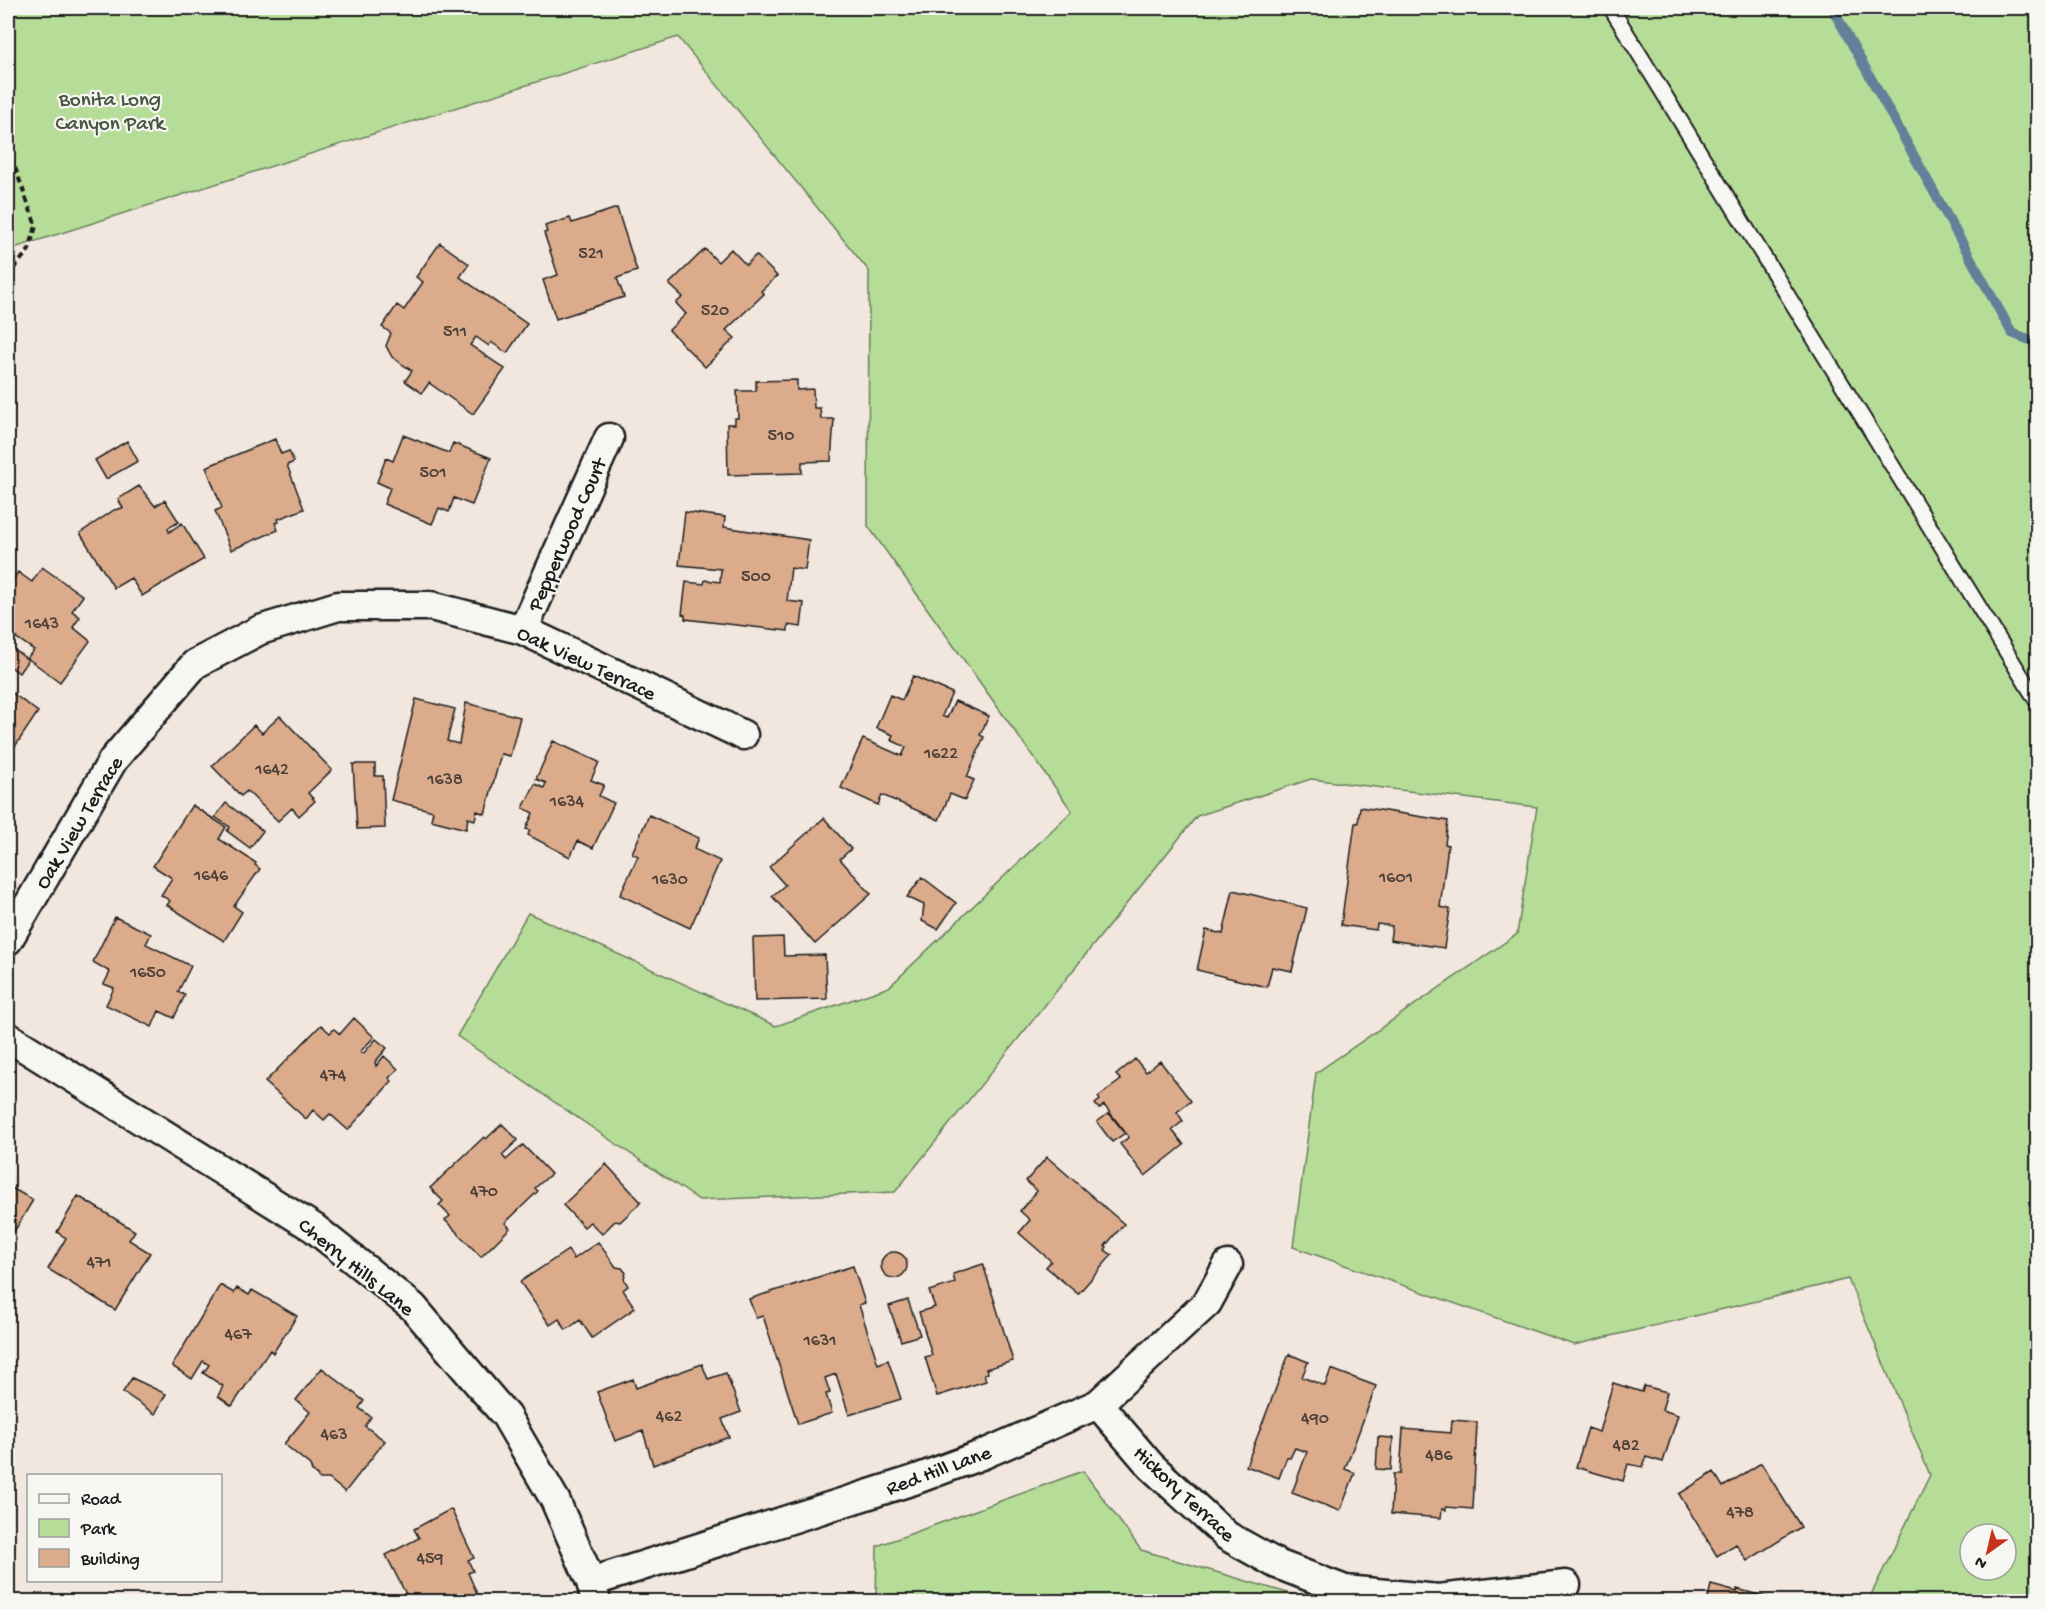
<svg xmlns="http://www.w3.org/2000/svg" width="2045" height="1609" font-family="'Gochi Hand',sans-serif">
<rect width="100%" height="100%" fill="#f1e7de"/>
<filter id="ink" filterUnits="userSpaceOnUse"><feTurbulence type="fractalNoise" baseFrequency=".0167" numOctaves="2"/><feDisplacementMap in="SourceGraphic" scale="12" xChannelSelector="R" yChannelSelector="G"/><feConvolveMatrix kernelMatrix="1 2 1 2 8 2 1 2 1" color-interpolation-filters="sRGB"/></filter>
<g filter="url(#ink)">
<path fill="#b5dd98" stroke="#687c5a" stroke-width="1.5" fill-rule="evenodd" d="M 8,8 L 2037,8 L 2037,1601 L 1868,1601 L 1930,1475 L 1848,1279 L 1574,1345 L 1293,1247 L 1316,1073 L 1517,934 L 1537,807 L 1311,779 L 1197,816 L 895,1192 L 699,1200 L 457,1036 L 528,913 L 776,1026 L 889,987 L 1072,811 L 868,526 L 869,271 L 678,37 L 8,250 ZM 1970,1534 L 2006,1534 L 2006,1570 L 1970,1570 Z
M 1083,1471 L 1141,1550 L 1315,1601 L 876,1601 L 877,1546 Z"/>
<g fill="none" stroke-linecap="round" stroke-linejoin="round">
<path stroke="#628099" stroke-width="10" d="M 1832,8 L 2012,333 L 2038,343"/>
</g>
<path fill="#dbab8c" stroke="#1c1c1c" stroke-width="1.5" d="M 617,208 L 637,271 L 617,278 L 624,297 L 556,319 L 543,280 L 558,275 L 544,233 L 547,232 L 545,226 L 570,218 L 572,223 Z
M 440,243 L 469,264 L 460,277 L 527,324 L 507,353 L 491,342 L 489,346 L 476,337 L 470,345 L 505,369 L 473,414 L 429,383 L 422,393 L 405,381 L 412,371 L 392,357 L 386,346 L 391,333 L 382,327 L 397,305 L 404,310 L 423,282 L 416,277 Z
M 705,249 L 718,262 L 731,249 L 746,265 L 756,255 L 777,276 L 761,291 L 764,294 L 726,330 L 735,338 L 705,367 L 669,330 L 686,314 L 676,303 L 683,297 L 669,284 Z
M 797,380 L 797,390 L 813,389 L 814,408 L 820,408 L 821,419 L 834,419 L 831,461 L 802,462 L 802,473 L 728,475 L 727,424 L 735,424 L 735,418 L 738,418 L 737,391 L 756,391 L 756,381 Z
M 403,435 L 449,453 L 453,443 L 491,458 L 472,505 L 454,498 L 449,512 L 439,508 L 432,524 L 384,504 L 390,488 L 377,482 L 386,458 L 393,461 Z
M 275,439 L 281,454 L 289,451 L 294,462 L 287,465 L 304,509 L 278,519 L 279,522 L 275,523 L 278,530 L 231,550 L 215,511 L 222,508 L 206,467 Z
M 127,441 L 138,461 L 106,479 L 95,460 Z
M 139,486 L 155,506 L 165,500 L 179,522 L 168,528 L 169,532 L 182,523 L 204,559 L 142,596 L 131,578 L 114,588 L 80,533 L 114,510 L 123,508 L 118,499 Z
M 685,512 L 725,517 L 724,527 L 809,540 L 805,570 L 791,568 L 787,601 L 804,603 L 801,627 L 788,625 L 788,631 L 685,619 L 685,615 L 682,614 L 686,582 L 704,584 L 705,580 L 720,582 L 721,569 L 679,565 Z
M 42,567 L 83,596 L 72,611 L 80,617 L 73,627 L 90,641 L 60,682 L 27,658 L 34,650 L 8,632 L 8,587 L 18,572 L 32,582 Z
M 8,645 L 28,660 L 19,673 L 8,665 Z
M 913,676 L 952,693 L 942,716 L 947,718 L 955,701 L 989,716 L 980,735 L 984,737 L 967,777 L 974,780 L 965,800 L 950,794 L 939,820 L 882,795 L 878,805 L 841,788 L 863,739 L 902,756 L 906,747 L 891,740 L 893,735 L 876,728 L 890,695 L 902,700 Z
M 8,690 L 38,712 L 8,757 Z
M 416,699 L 455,709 L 447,741 L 459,744 L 466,703 L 520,717 L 510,756 L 501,754 L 485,814 L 477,811 L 475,820 L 468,818 L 466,829 L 431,820 L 433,811 L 391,800 Z
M 280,716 L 332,770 L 308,793 L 315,801 L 299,816 L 292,808 L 278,821 L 247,791 L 241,796 L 212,766 L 254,725 L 262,733 Z
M 553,741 L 599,762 L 591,780 L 604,785 L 599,796 L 614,803 L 593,848 L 578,841 L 570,857 L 528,835 L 530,830 L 526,829 L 533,813 L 523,808 L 535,784 L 544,788 L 546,783 L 536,779 Z
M 353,764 L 375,764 L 375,776 L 383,776 L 385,828 L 357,829 Z
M 226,803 L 263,831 L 250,848 L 227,831 L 230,827 L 215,817 Z
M 192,805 L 226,827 L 219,839 L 256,863 L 255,865 L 260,869 L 234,906 L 242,912 L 224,941 L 167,905 L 170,901 L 161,895 L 172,878 L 153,866 Z
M 1360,807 L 1448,821 L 1445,844 L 1448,845 L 1440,907 L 1450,909 L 1444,948 L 1390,940 L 1392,926 L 1377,924 L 1376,930 L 1341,925 L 1355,823 L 1358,823 Z
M 649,815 L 699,838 L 694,849 L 720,861 L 690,928 L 620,895 L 638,856 L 632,853 Z
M 824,818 L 851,849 L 840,859 L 871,894 L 815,944 L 772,896 L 785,885 L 769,867 Z
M 922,877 L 956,903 L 938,929 L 922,921 L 924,905 L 907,897 Z
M 1233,890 L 1307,908 L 1292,971 L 1272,967 L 1267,987 L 1197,970 L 1206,930 L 1223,934 Z
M 115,917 L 151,934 L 146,944 L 191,966 L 178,992 L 185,995 L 174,1018 L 159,1011 L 152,1027 L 106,1005 L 114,988 L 104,984 L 110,972 L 93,962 Z
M 783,937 L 784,956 L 825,955 L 827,999 L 755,1001 L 753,938 Z
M 354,1018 L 374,1037 L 360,1052 L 364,1053 L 376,1039 L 387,1048 L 375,1062 L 376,1066 L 384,1056 L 398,1069 L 389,1078 L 392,1081 L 348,1130 L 330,1114 L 324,1120 L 313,1110 L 306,1119 L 265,1082 L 321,1025 L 330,1033 L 334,1029 L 340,1034 Z
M 1135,1059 L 1146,1072 L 1160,1061 L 1191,1101 L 1177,1112 L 1183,1121 L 1172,1130 L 1184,1145 L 1145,1176 L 1120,1144 L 1129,1137 L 1104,1105 L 1099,1109 L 1095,1104 L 1100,1100 L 1098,1097 L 1121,1080 L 1116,1075 Z
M 1109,1113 L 1125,1133 L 1112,1142 L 1097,1122 Z
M 502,1124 L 518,1140 L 502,1155 L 506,1160 L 523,1145 L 551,1174 L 535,1188 L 538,1191 L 505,1223 L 510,1228 L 481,1257 L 445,1220 L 450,1216 L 439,1205 L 443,1201 L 430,1188 L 484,1137 L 486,1139 Z
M 1047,1157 L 1124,1224 L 1105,1246 L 1107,1247 L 1105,1250 L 1112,1255 L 1078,1294 L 1046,1267 L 1051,1261 L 1019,1233 L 1030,1220 L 1020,1211 L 1037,1191 L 1026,1181 Z
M 606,1164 L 641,1202 L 620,1222 L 615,1221 L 602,1234 L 590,1222 L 584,1227 L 563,1205 Z
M 10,1187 L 33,1200 L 8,1242 L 8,1191 Z
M 78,1196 L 135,1231 L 129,1240 L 150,1253 L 115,1310 L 48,1269 L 66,1238 L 57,1232 Z
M 598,1242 L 616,1267 L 622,1268 L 626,1273 L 624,1279 L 628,1286 L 623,1290 L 635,1308 L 592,1338 L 580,1320 L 566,1330 L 559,1319 L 550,1325 L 520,1282 L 568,1250 L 574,1259 Z
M881 1265a13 13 0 1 1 26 0a13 13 0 1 1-26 0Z
M 983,1264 L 1013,1361 L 986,1369 L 988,1373 L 984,1374 L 986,1381 L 937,1396 L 925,1357 L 932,1355 L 919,1312 L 935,1307 L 929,1291 L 955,1283 L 953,1274 Z
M 853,1266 L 865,1303 L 859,1305 L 878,1364 L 888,1360 L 901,1399 L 849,1415 L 836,1374 L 825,1378 L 830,1393 L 826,1394 L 832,1413 L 798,1424 L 763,1316 L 756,1318 L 749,1299 Z
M 220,1285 L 234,1293 L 237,1288 L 249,1295 L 252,1290 L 297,1316 L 273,1353 L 270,1350 L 232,1406 L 218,1396 L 223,1386 L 203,1373 L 209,1365 L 203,1361 L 192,1379 L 172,1366 Z
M 908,1300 L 920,1335 L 901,1341 L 889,1306 Z
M 1289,1354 L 1308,1362 L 1302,1377 L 1325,1386 L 1331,1369 L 1376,1386 L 1345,1469 L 1355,1473 L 1340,1511 L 1292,1493 L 1307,1452 L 1295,1448 L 1290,1458 L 1287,1457 L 1279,1478 L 1246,1466 Z
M 702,1364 L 708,1379 L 726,1373 L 741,1412 L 722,1419 L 729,1437 L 653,1465 L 643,1431 L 615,1441 L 597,1392 L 633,1379 L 636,1388 Z
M 322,1368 L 364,1401 L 359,1408 L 371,1417 L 365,1426 L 385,1441 L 345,1492 L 329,1479 L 320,1479 L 312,1471 L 310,1465 L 284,1444 L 310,1412 L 296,1400 Z
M 132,1378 L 166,1394 L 155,1414 L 123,1392 Z
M 1613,1383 L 1642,1392 L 1644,1386 L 1667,1392 L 1662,1410 L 1678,1415 L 1663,1462 L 1646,1457 L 1643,1467 L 1628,1464 L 1623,1481 L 1576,1467 L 1588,1428 L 1599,1432 Z
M 1452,1420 L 1477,1422 L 1473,1509 L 1446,1507 L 1446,1510 L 1442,1509 L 1441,1518 L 1391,1514 L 1393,1474 L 1400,1474 L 1403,1429 L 1451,1433 Z
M 1378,1437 L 1393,1438 L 1391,1470 L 1376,1469 Z
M 1761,1463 L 1801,1527 L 1747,1561 L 1736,1544 L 1717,1556 L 1679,1494 L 1714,1472 L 1723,1487 Z
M 451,1509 L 474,1558 L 468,1560 L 473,1571 L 468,1573 L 479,1598 L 471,1602 L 410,1602 L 386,1555 L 419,1538 L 414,1529 Z
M 1711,1585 L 1737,1592 L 1737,1589 L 1770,1598 L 1769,1602 L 1707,1602 Z"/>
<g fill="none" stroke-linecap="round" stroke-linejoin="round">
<defs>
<path id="lane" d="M 1611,8 L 2038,703"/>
<path id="street" d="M 523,630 L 609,438
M 8,940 L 113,760 L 195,664 L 260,630 L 338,606 L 431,606 L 523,630 L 743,735
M 8,1037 L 314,1228 L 413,1307 L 506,1416 L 555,1500 L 591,1582 L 596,1602
M 1098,1404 L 1151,1466 L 1227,1536 L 1277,1564 L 1345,1590 L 1438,1599 L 1566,1585
M 591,1582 L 914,1480 L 984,1454 L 1098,1404 L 1207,1303 L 1228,1265"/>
</defs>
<use href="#lane" stroke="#1c1c1c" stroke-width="18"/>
<use href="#street" stroke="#1c1c1c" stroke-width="33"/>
<path stroke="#1c1c1c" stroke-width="4" stroke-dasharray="6 4.5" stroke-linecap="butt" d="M 8,148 L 36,226 L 29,250 L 8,275"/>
<use href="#lane" stroke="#f6f6f2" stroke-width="14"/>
<use href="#street" stroke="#f6f6f2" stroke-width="28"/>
</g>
</g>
<g text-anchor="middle" stroke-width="4.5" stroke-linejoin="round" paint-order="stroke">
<g font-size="18" fill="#4c4038">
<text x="591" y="258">521</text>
<text x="715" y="315">520</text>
<text x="455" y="336">511</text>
<text x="781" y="440">510</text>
<text x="433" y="477">501</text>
<text x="756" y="581">500</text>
<text x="42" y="628">1643</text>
<text x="941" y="758">1622</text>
<text x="272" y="774">1642</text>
<text x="445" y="784">1638</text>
<text x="567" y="806">1634</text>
<text x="211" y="880">1646</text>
<text x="1396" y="882">1601</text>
<text x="670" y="884">1630</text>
<text x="148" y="977">1650</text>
<text x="333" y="1080">474</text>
<text x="484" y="1196">470</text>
<text x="99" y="1267">471</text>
<text x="238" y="1339">467</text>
<text x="820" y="1345">1631</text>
<text x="669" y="1421">462</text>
<text x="1315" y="1423">490</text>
<text x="334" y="1439">463</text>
<text x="1626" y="1450">482</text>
<text x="1439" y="1460">486</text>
<text x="1740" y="1517">478</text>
<text x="430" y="1563">459</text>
</g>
<g font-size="21" fill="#4a5641" stroke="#f6f6f2">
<text x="110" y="105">Bonita Long<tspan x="110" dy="24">Canyon Park</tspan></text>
</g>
<g font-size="21" fill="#1c1c1c" stroke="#f6f6f2">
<text transform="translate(566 534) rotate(-66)" y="7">Pepperwood Court</text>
<text transform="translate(587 662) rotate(25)" y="7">Oak View Terrace</text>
<text transform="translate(78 822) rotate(-59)" y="7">Oak View Terrace</text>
<text transform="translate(357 1266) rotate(39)" y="7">Cherry Hills Lane</text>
<text transform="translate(938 1469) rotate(-20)" y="7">Red Hill Lane</text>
<text transform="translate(1185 1493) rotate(43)" y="7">Hickory Terrace</text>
</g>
</g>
<rect width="2045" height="1609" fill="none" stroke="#f6f6f2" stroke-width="30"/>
<rect x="15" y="15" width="2015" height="1579" fill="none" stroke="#1c1c1c" stroke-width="2" filter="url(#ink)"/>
<rect x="27" y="1474" width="195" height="108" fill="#f6f6f2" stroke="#9f9f9c" stroke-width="1.5"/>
<rect x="39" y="1494" width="30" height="9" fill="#f6f6f2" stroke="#9f9f9c" stroke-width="1.5"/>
<text x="81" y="1504" font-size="18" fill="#1c1c1c">Road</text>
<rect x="39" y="1519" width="30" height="18" fill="#b5dd98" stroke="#9f9f9c" stroke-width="1.5"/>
<text x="81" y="1534" font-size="18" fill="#1c1c1c">Park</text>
<rect x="39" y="1549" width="30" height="18" fill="#dbab8c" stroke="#9f9f9c" stroke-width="1.5"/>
<text x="81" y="1564" font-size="18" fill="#1c1c1c">Building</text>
<g transform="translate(1988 1552) rotate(214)"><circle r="28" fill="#f6f6f2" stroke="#9f9f9c" stroke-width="1.5"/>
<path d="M0-4.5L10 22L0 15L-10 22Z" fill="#c8321e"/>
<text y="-9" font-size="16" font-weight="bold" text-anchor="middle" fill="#1c1c1c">N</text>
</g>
</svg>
